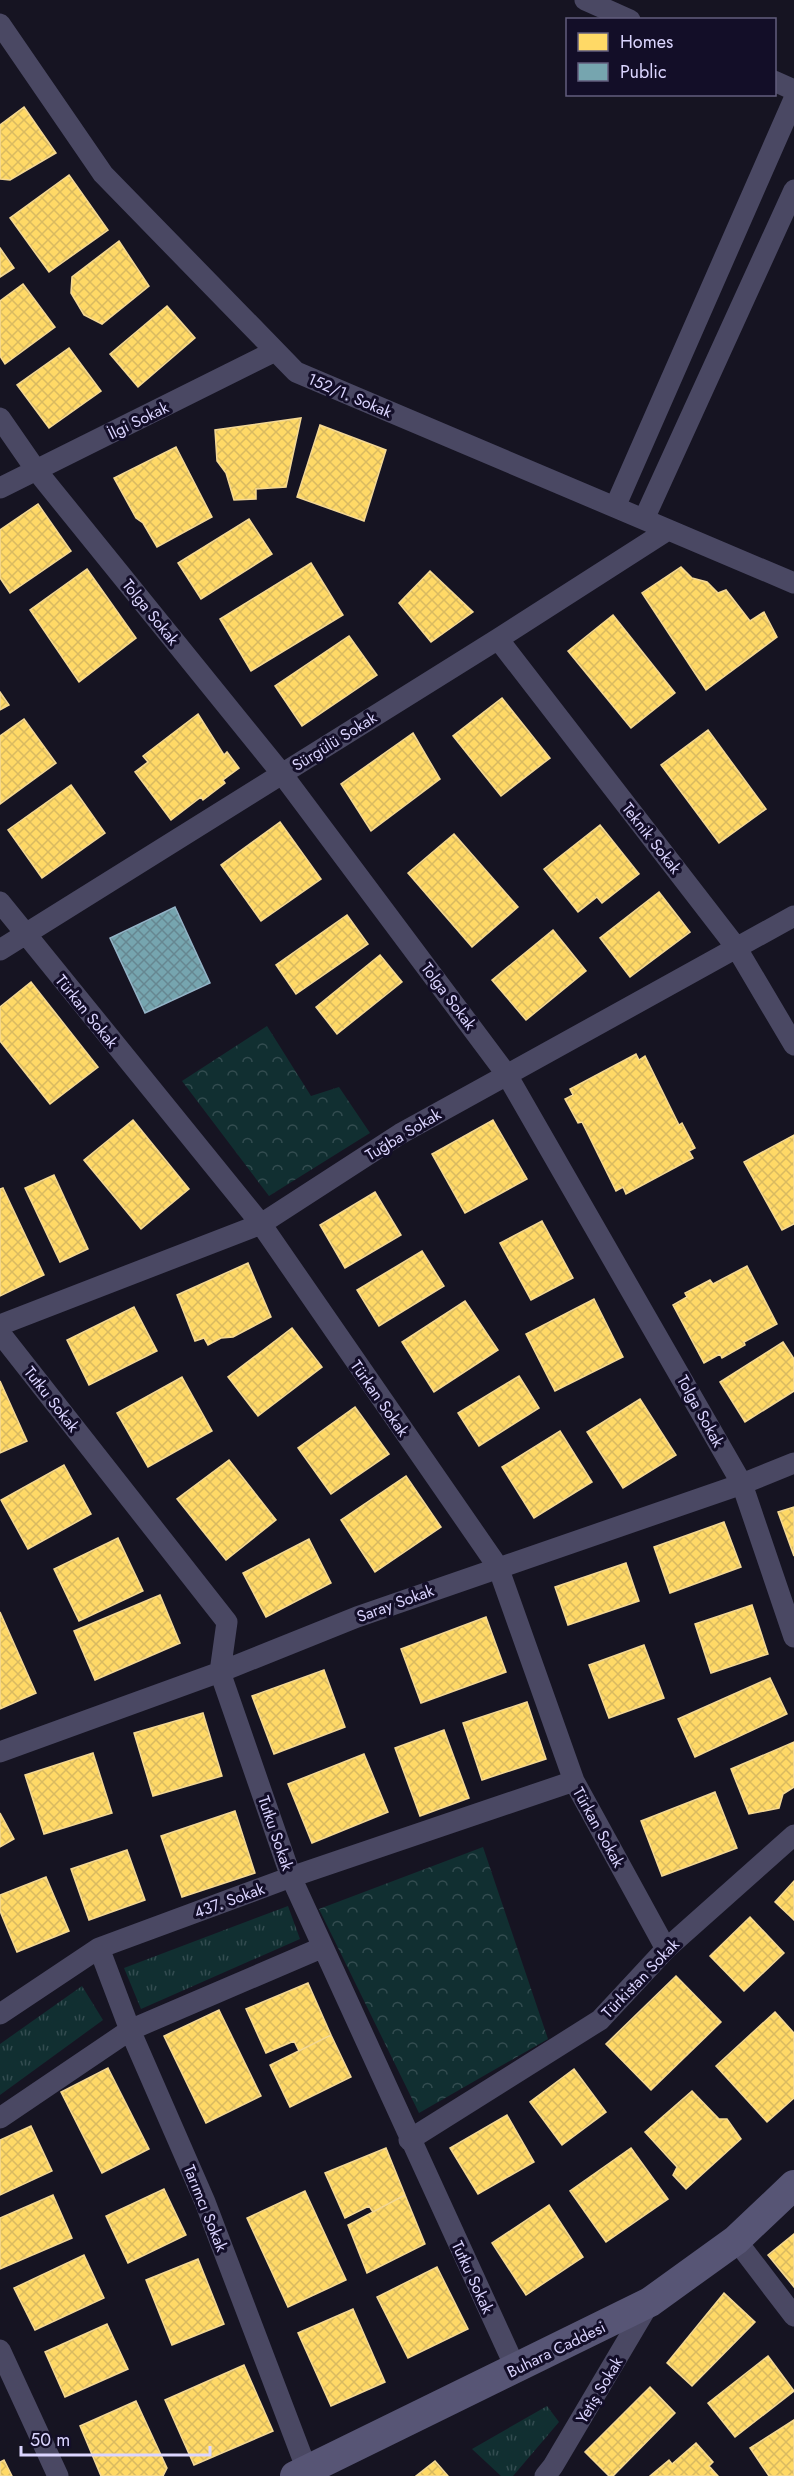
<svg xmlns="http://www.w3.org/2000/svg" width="794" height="2476" font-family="Jost,sans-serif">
<defs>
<pattern id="grass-tufts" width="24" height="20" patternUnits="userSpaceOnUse" patternTransform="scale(1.5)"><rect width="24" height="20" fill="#112f31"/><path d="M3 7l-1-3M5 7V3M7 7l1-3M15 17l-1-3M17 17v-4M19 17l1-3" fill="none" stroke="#334c50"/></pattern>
<pattern id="park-crowns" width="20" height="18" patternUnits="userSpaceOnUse" patternTransform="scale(1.5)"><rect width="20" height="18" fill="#112f31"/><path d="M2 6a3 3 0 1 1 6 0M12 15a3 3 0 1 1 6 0" fill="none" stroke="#334c50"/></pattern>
<pattern id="homes-cross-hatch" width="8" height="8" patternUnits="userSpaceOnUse" patternTransform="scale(1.5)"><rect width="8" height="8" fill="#ffd966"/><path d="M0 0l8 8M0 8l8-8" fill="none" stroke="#d9ba61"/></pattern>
<pattern id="public-cross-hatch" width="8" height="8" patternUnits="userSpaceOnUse" patternTransform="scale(1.5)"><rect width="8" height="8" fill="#76a5af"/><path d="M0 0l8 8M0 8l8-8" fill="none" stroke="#668791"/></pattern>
</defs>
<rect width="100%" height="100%" fill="#161422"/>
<path fill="url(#grass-tufts)" d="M 288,1906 L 300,1939 L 141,2009 L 124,1968 Z
M 82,1986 L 103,2020 L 0,2095 L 0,2044 Z
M 547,2406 L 559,2422 L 513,2476 L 501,2476 L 472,2449 Z"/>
<path fill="url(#park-crowns)" d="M 267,1026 L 311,1096 L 339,1087 L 370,1133 L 269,1196 L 182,1081 Z
M 483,1847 L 548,2039 L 419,2113 L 319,1909 Z"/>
<path fill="url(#homes-cross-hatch)" stroke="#f4d894" stroke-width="1.5" d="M 24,107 L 56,153 L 10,180 L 0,179 L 0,125 Z
M 69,175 L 108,230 L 49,272 L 10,218 Z
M 119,241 L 149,286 L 102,324 L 84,315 L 71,293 L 72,277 Z
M 0,248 L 14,268 L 0,277 Z
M 23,284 L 55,327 L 5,364 L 0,356 L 0,301 Z
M 167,306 L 195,338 L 138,387 L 110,354 Z
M 69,348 L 101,391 L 49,428 L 17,385 Z
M 301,418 L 286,487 L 256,489 L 256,499 L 234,500 L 226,473 L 217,461 L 215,430 Z
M 320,425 L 386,450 L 364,521 L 297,497 Z
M 176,447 L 212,517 L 157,547 L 143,523 L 136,518 L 114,478 Z
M 38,504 L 71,551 L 10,593 L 0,578 L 0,530 Z
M 249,519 L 272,554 L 201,599 L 178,563 Z
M 311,563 L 343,615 L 251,671 L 220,619 Z
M 681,567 L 692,578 L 707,582 L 718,593 L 726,590 L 750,621 L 764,612 L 777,637 L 706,690 L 642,593 Z
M 87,569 L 136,638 L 79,682 L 30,610 Z
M 430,571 L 473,612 L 431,642 L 399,603 Z
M 613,615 L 675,693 L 631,728 L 568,651 Z
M 349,636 L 377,675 L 302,726 L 275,686 Z
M 0,692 L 9,705 L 0,710 Z
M 502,698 L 550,758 L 501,796 L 453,736 Z
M 198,714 L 224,755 L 227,752 L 239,768 L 223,780 L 225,783 L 203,800 L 201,797 L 171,820 L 135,772 L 148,762 L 143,756 Z
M 24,719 L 56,763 L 0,804 L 0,736 Z
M 708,730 L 766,809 L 719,843 L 661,765 Z
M 413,733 L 440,779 L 371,831 L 341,784 Z
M 71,785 L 105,833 L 42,878 L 8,830 Z
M 280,822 L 321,879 L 261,921 L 221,865 Z
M 600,825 L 639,874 L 602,903 L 597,897 L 578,912 L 544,869 Z
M 454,834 L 518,907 L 472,947 L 408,873 Z
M 659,892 L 690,932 L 630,977 L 600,938 Z
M 347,915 L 368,944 L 296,994 L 276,965 Z
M 553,930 L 586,971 L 526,1020 L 492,980 Z
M 380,955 L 402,982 L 337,1034 L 316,1007 Z
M 31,982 L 98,1067 L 50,1104 L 0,1041 L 0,1007 Z
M 636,1054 L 639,1060 L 645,1056 L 679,1125 L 682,1123 L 695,1148 L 689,1151 L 693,1158 L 626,1194 L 623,1187 L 616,1191 L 582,1122 L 578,1123 L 565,1099 L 573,1095 L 570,1089 Z
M 133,1120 L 189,1189 L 141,1229 L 84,1160 Z
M 493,1120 L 527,1179 L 465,1213 L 432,1154 Z
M 794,1135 L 794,1224 L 782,1230 L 744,1162 Z
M 54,1175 L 88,1249 L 60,1262 L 25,1188 Z
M 3,1188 L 44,1275 L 0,1296 L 0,1189 Z
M 375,1192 L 401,1235 L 345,1268 L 320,1225 Z
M 542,1221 L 573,1278 L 531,1300 L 500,1243 Z
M 422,1251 L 444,1286 L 379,1326 L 357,1290 Z
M 248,1263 L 271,1317 L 233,1337 L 221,1338 L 208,1345 L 204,1338 L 195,1341 L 177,1295 Z
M 747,1266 L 777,1324 L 744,1342 L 745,1345 L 722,1358 L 720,1354 L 704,1363 L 673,1305 L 687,1297 L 685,1293 L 710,1280 L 713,1284 Z
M 594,1299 L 623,1357 L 555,1391 L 526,1334 Z
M 465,1301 L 498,1350 L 434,1392 L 402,1342 Z
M 134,1307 L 157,1351 L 89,1385 L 67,1340 Z
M 292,1328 L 322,1367 L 258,1416 L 228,1377 Z
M 783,1342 L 794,1359 L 794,1391 L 745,1422 L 720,1382 Z
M 519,1376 L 539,1408 L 479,1446 L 458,1413 Z
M 182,1377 L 212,1431 L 148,1467 L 117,1413 Z
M 0,1381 L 27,1441 L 0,1453 Z
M 640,1399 L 676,1455 L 623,1488 L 587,1432 Z
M 355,1407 L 389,1454 L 331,1494 L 298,1448 Z
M 560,1431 L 592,1482 L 534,1518 L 502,1467 Z
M 229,1460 L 276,1520 L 226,1560 L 177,1499 Z
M 64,1465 L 91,1514 L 28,1549 L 1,1500 Z
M 406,1476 L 441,1527 L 375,1572 L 341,1520 Z
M 794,1507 L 794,1556 L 778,1512 Z
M 724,1522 L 741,1567 L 670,1593 L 654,1547 Z
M 118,1538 L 143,1591 L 79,1621 L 54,1569 Z
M 309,1539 L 331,1583 L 266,1617 L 243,1573 Z
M 626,1563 L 639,1601 L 568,1625 L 555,1587 Z
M 160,1595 L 180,1643 L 95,1680 L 74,1631 Z
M 752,1605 L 768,1654 L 711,1673 L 695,1624 Z
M 0,1612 L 36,1693 L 0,1709 Z
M 486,1617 L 506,1672 L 421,1703 L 401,1649 Z
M 644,1645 L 664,1698 L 609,1718 L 589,1665 Z
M 324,1670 L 345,1727 L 274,1754 L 252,1696 Z
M 770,1678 L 787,1714 L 695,1757 L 678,1719 Z
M 527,1702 L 546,1759 L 482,1780 L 463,1723 Z
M 203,1713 L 222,1776 L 153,1796 L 134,1733 Z
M 444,1730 L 469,1798 L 420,1816 L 395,1748 Z
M 794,1742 L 794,1787 L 783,1794 L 779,1808 L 749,1814 L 731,1769 Z
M 93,1753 L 112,1813 L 44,1834 L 25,1775 Z
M 364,1754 L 388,1812 L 312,1843 L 288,1784 Z
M 715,1792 L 737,1848 L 662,1876 L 641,1821 Z
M 235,1811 L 255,1873 L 182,1897 L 161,1836 Z
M 0,1813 L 14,1839 L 0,1847 Z
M 127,1850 L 145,1900 L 89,1920 L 71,1869 Z
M 46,1877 L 69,1931 L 17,1952 L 0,1911 L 0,1895 Z
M 794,1881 L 794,1920 L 775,1902 Z
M 750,1917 L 784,1953 L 744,1991 L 710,1956 Z
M 676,1976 L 721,2022 L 651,2090 L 606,2044 Z
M 308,1983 L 331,2035 L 299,2051 L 294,2041 L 266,2053 L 246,2009 Z
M 219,2010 L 261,2096 L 206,2123 L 164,2036 Z
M 775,2012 L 794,2033 L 794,2098 L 767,2122 L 716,2066 Z
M 331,2035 L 351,2077 L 290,2107 L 270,2065 Z
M 108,2068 L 149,2149 L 102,2173 L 61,2092 Z
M 574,2069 L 606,2112 L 562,2145 L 530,2102 Z
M 692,2091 L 719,2119 L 727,2119 L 741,2139 L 686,2189 L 673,2175 L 677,2167 L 645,2132 Z
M 507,2115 L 534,2162 L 478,2194 L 450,2148 Z
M 31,2126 L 52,2171 L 0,2195 L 0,2140 Z
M 386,2148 L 405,2195 L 373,2212 L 369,2206 L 345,2218 L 325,2173 Z
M 631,2148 L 668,2199 L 606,2242 L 570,2191 Z
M 164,2189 L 186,2235 L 128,2263 L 106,2216 Z
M 305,2191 L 346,2280 L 288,2307 L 247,2218 Z
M 53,2195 L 72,2238 L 0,2269 L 0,2218 Z
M 405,2195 L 425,2244 L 367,2273 L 348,2225 Z
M 549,2205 L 583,2257 L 526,2295 L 492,2243 Z
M 794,2234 L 794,2287 L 768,2255 Z
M 84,2255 L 104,2298 L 35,2330 L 14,2288 Z
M 198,2259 L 224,2324 L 172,2345 L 146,2280 Z
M 437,2267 L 468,2329 L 408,2358 L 377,2297 Z
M 724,2293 L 755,2322 L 692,2386 L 667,2363 Z
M 353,2309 L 385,2382 L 331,2406 L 298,2333 Z
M 107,2324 L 128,2369 L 65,2397 L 45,2352 Z
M 768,2356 L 794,2391 L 735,2437 L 708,2403 Z
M 244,2365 L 273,2431 L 194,2465 L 165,2400 Z
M 650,2387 L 675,2413 L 613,2476 L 609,2476 L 585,2452 Z
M 136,2401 L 167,2468 L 163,2476 L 101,2476 L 80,2426 Z
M 794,2420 L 794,2476 L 769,2476 L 750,2448 Z
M 696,2443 L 713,2462 L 709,2466 L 718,2476 L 650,2476 L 669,2460 L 672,2464 Z
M 4,2460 L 12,2476 L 0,2476 L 0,2462 Z
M 435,2461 L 448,2476 L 416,2476 Z"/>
<path fill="url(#public-cross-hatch)" stroke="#94b3c7" stroke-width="1.5" d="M 175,907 L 210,983 L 145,1013 L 110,938 Z"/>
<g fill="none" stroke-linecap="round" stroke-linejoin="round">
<path stroke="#4a4863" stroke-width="21" d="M 585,0 L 630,20
M 0,24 L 103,174 L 296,372 L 794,583
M 774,81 L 794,90
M 0,418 L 36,470 L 282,774 L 507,1075 L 742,1484 L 794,1637
M 0,488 L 275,351
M 615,507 L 794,99
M 644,519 L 794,190
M 498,639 L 736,947 L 794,1045
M 0,902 L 261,1224 L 498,1567 L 574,1781 L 666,1949
M 0,950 L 498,639 L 668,530
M 0,1325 L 261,1224 L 400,1134 L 794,916
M 0,1333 L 227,1622 L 220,1672 L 291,1877 L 516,2369
M 0,1752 L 220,1672 L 357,1617 L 742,1484 L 794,1463
M 99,1948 L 130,2030 L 205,2202 L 307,2470
M 0,2014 L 99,1948 L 291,1877 L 574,1781
M 0,2118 L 130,2030 L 321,1948
M 409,2140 L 600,2020 L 666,1949 L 794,1835
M 736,2240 L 794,2316
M 0,2350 L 58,2476
M 545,2476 L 553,2466 L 650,2302"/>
<path stroke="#575575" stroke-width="30" d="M 295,2476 L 650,2302 L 736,2240 L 794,2185"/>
</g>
<g text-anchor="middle" stroke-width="6" stroke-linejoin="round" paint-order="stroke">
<g font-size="16" fill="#dbd5ff" stroke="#130e28">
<text transform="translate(350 395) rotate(23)" y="6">152/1. Sokak</text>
<text transform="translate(138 420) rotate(-26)" y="6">İlgi Sokak</text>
<text transform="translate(151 612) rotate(51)" y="6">Tolga Sokak</text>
<text transform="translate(334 741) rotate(-32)" y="6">Sürgülü Sokak</text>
<text transform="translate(652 838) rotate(52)" y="6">Teknik Sokak</text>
<text transform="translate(449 996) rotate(53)" y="6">Tolga Sokak</text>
<text transform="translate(87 1011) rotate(51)" y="6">Türkan Sokak</text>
<text transform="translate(403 1134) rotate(-31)" y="6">Tuğba Sokak</text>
<text transform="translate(380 1398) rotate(55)" y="6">Türkan Sokak</text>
<text transform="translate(52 1399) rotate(52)" y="6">Tutku Sokak</text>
<text transform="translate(701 1411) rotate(61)" y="6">Tolga Sokak</text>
<text transform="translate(395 1603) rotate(-20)" y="6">Saray Sokak</text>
<text transform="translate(599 1827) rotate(61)" y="6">Türkan Sokak</text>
<text transform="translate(276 1833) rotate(71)" y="6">Tutku Sokak</text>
<text transform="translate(229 1900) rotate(-20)" y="6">437. Sokak</text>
<text transform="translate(640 1978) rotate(-46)" y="6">Türkistan Sokak</text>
<text transform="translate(206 2208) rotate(68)" y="6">Tarımcı Sokak</text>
<text transform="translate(473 2277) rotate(65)" y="6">Tutku Sokak</text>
<text transform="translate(556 2349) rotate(-26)" y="6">Buhara Caddesi</text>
<text transform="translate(599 2390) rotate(-59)" y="6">Yetiş Sokak</text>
</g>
</g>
<rect x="566" y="18" width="210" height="78" fill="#130e28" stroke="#635e7e" stroke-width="1.5"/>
<rect x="578" y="33" width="30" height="18" fill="#ffd966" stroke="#635e7e" stroke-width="1.5"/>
<text x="620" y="48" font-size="18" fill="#dbd5ff">Homes</text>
<rect x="578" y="63" width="30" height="18" fill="#76a5af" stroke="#635e7e" stroke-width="1.5"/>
<text x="620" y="78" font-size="18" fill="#dbd5ff">Public</text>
<path d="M21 2446v9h189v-9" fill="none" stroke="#dbd5ff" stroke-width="3"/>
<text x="30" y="2446" font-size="18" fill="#dbd5ff" stroke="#130e28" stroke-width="4.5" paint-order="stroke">50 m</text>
</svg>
